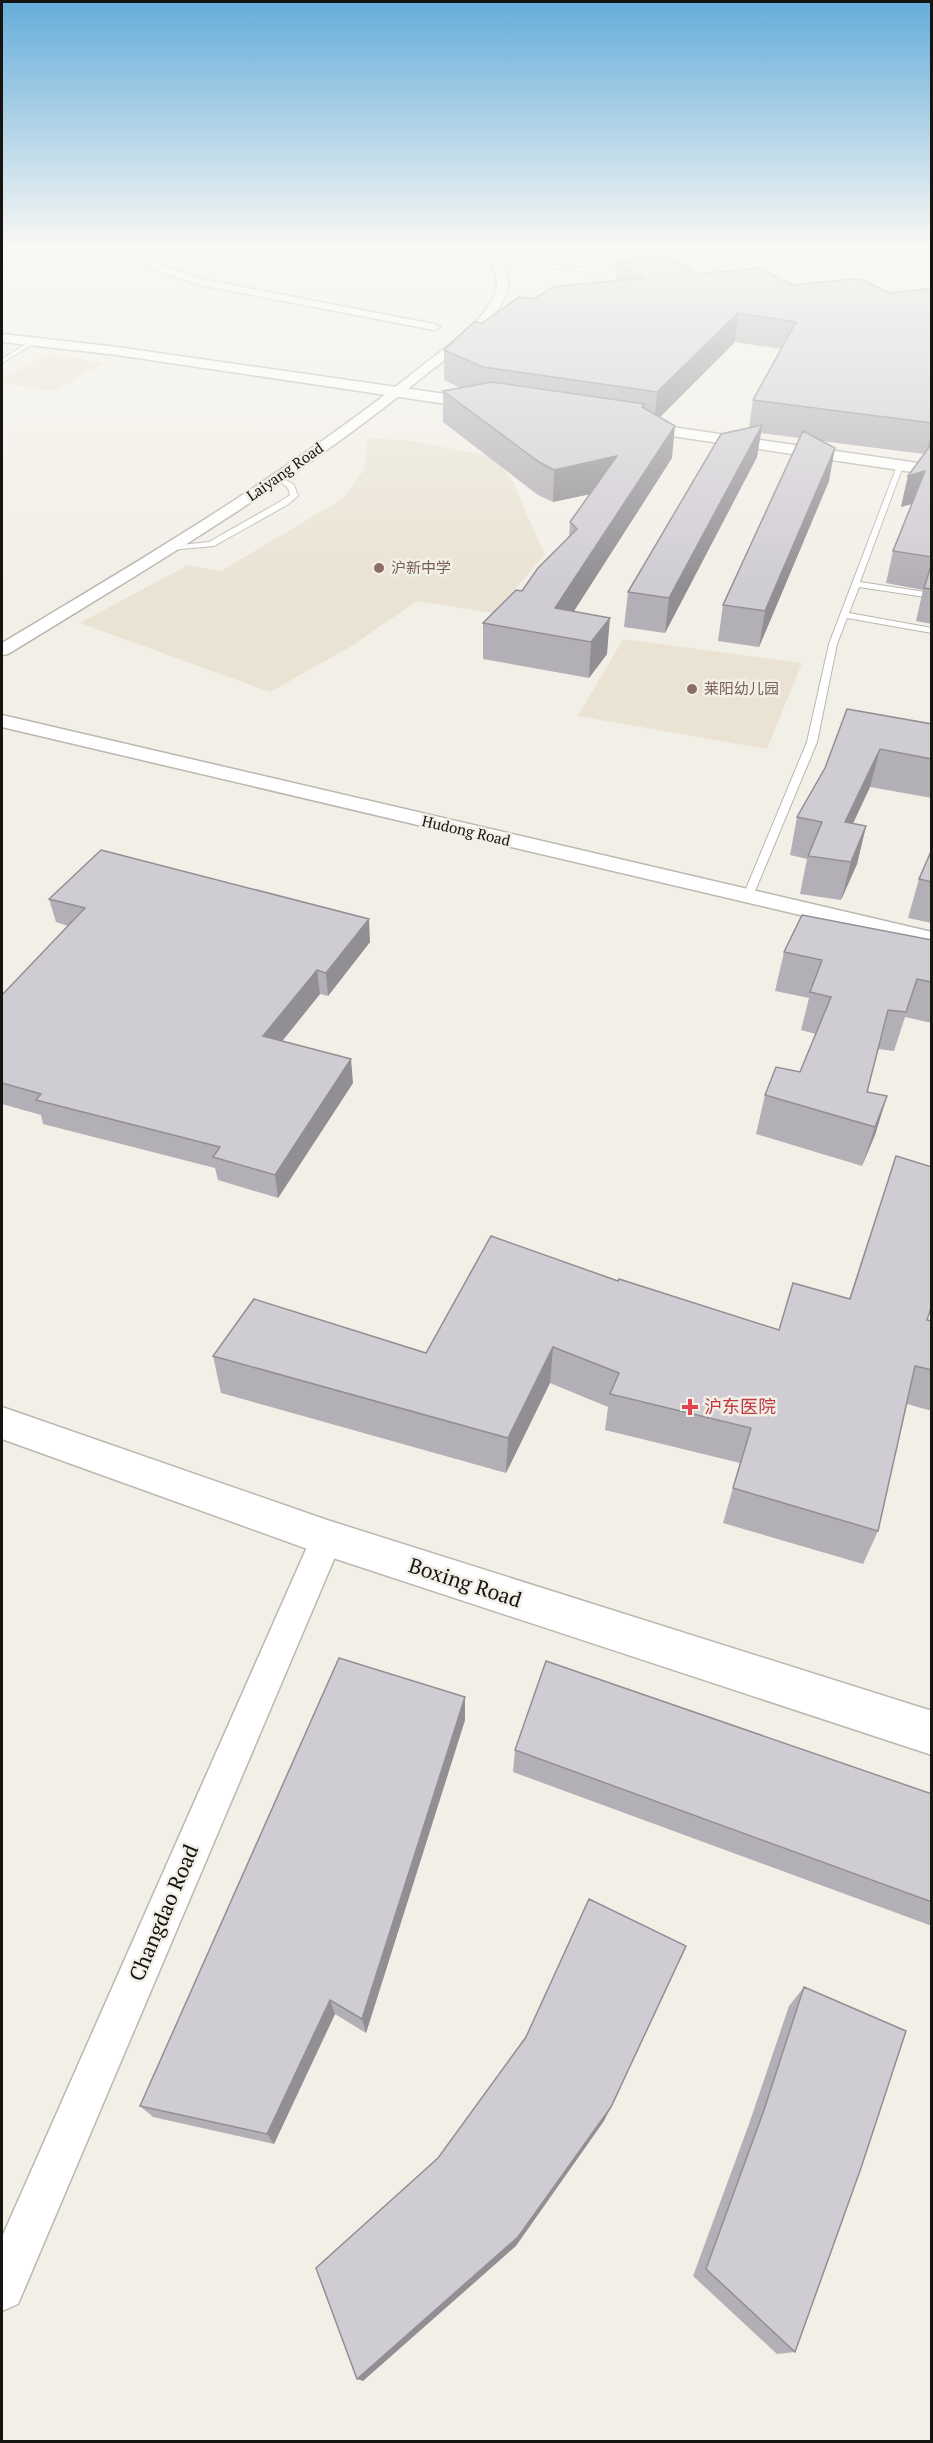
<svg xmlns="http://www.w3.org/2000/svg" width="933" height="2443" font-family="'PT Serif','Noto Sans SC',serif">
<rect width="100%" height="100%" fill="#f2efe7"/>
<path fill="#eae3d4" d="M 48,354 L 103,363 L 54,391 L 2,383 L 2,379 Z
M 368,438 L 411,441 L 495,457 L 513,482 L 545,555 L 493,613 L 417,601 L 350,647 L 270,692 L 80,623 L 188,565 L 221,571 L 342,499 L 364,470 Z
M 623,639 L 802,663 L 767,749 L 578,716 Z"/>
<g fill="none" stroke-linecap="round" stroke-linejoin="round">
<defs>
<path id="lane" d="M 497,258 L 635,274 L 638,276 L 635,278 L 495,261 Z
M 34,339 L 36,342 L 2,363 L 2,359 Z
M 900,464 L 903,466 L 860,582 L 932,593 L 932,598 L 859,587 L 849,613 L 932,628 L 932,633 L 847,618 L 837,644 L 817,742 L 753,896 L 748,899 L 744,898 L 743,896 L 807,742 L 829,644 L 897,466 Z
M 277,474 L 294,485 L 298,496 L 287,505 L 214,546 L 171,550 L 167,548 L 171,546 L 209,542 L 281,501 L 290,495 L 288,488 L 273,476 Z"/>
<path id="street" d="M 112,244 L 125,244 L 158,264 L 206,280 L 434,324 L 440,327 L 434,330 L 200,285 L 150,268 Z
M 480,244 L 490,244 C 500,257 513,278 506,294 C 491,330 453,353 424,376 C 294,482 150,567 8,654 L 2,655 L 2,643 C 144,558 288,473 418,369 C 445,347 481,326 495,294 C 502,278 489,257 480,244 Z
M 2,715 L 932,932 L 932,946 L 2,727 Z
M 327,1523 L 338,1528 L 343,1538 L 18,2304 L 2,2311 L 2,2237 L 311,1538 L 316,1528 Z"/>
<path id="secondary" d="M 2,334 L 117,347 L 487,400 L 495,405 L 487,410 L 117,355 L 2,342 Z
M 631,421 L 932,465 L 932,475 L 625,429 L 623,426 Z
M 2,1407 L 327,1520 L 932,1711 L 932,1755 L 327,1556 L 2,1439 Z"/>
</defs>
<use href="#lane" stroke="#bbb7b0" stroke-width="2"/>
<use href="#street" stroke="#bbb7b0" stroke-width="3"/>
<use href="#secondary" stroke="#bbb7b0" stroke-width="3"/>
<use href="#lane" fill="#fff" fill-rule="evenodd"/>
<use href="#street" fill="#fff" fill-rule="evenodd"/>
<use href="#secondary" fill="#fff" fill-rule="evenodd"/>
</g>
<path fill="#b3afb6" d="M 617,261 L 697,274 L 792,285 L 889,293 L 932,291 L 932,624 L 916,621 L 923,590 L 886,583 L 893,551 L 912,504 L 901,507 L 908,476 L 924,454 L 821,441 L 829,481 L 759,647 L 718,641 L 723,605 L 800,438 L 761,433 L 757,457 L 665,633 L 624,627 L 628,592 L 749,428 L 753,400 L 781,349 L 735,342 L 660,417 L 672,458 L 574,611 L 607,654 L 589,678 L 483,659 L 483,623 L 522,591 L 569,536 L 570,522 L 590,494 L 553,502 L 538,495 L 443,422 L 443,391 L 461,388 L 444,380 L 444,350 L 482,323 L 534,299 L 616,280 Z
M 932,724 L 932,798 L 870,787 L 853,823 L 866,826 L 857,864 L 841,900 L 800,894 L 807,859 L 790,855 L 797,817 L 825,768 Z
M 932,849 L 932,923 L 908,918 L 919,879 Z
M 49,899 L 370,942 L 328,996 L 320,994 L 282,1041 L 353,1083 L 278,1198 L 218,1180 L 215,1168 L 43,1124 L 41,1115 L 2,1104 L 2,995 L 68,926 L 56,922 Z
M 932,940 L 932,1023 L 905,1017 L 894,1051 L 878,1049 L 867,1092 L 887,1096 L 875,1135 L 862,1166 L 756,1134 L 765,1095 L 800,1072 L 816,1034 L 801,1030 L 809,998 L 775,991 L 784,952 Z
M 896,1156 L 927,1320 L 932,1321 L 932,1411 L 907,1404 L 878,1531 L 863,1564 L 723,1523 L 740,1463 L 605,1430 L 608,1407 L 550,1383 L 506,1473 L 221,1393 L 213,1356 L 426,1353 L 618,1281 L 779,1330 L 849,1299 Z
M 465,1697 L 465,1720 L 366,2033 L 335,2014 L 274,2144 L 153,2117 L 140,2106 Z
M 515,1750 L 932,1794 L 932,1926 L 513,1772 Z
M 804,1987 L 795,2352 L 777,2354 L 693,2276 L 749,2124 L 789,2006 Z"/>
<path fill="#928f94" d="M 738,313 L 735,342 L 654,423 L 657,392 Z
M 762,425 L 757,457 L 665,633 L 669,598 Z
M 675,426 L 672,458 L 558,636 L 555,608 Z
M 932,429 L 932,445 L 926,454 Z
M 835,448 L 829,481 L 759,647 L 765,611 Z
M 617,456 L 614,489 L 553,502 L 554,470 Z
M 925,471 L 918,502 L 901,507 L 908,476 Z
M 610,618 L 607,654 L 589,678 L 591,642 Z
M 880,749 L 870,787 L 836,860 L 845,822 Z
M 866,826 L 857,864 L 841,900 L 851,862 Z
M 369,919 L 370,942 L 328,996 L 326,973 Z
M 317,970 L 320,994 L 267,1060 L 263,1036 Z
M 351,1059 L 353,1083 L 278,1198 L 275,1175 Z
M 887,1096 L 875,1135 L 862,1166 L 875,1127 Z
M 553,1347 L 550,1383 L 506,1473 L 508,1438 Z
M 465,1697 L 465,1720 L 366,2033 L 362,2019 Z
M 330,2000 L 335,2014 L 274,2144 L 267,2134 Z
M 611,2107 L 604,2121 L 516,2246 L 363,2381 L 357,2379 Z"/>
<path fill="#d0ccd4" stroke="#928f94" stroke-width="1.5" d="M 667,257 L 697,274 L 759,268 L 792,285 L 854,279 L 862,280 L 889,293 L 926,289 L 932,291 L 932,423 L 753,400 L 796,322 L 738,313 L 657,392 L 483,367 L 444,350 L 474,322 L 482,323 L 519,297 L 534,299 L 553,287 L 642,278 L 617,261 Z
M 492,382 L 645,404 L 642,407 L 675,426 L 555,608 L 610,618 L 591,642 L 483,623 L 516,590 L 522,591 L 538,568 L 577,529 L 570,522 L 617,456 L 554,470 L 539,462 L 443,391 Z
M 762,425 L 669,598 L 628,592 L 721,434 Z
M 803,431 L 835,448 L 765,611 L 723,605 Z
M 930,446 L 932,446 L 932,557 L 893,551 L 925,471 L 908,476 Z
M 931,566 L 932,566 L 932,589 L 924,588 Z
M 847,709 L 932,724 L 932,759 L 880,749 L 845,822 L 866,826 L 851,862 L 808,856 L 822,822 L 797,817 L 825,768 Z
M 932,849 L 932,882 L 919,879 Z
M 101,850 L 369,919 L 326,973 L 317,970 L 263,1036 L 351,1059 L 275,1175 L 213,1157 L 220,1147 L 36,1100 L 41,1094 L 2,1083 L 2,995 L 85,908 L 49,899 Z
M 802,915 L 932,940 L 932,982 L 917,979 L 906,1012 L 888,1010 L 867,1092 L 887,1096 L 875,1127 L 765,1095 L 776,1067 L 800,1072 L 831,997 L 810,992 L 822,960 L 784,952 Z
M 896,1156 L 932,1167 L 932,1305 L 927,1320 L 932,1321 L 932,1370 L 915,1366 L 878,1531 L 733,1488 L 751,1428 L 610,1394 L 619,1373 L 553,1347 L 508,1438 L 213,1356 L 254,1299 L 426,1353 L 491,1236 L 618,1281 L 619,1279 L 779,1330 L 793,1283 L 850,1299 Z
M 339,1658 L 465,1697 L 362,2019 L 330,2000 L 267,2134 L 140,2106 Z
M 546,1661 L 932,1794 L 932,1902 L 515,1750 Z
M 589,1899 L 686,1946 L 611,2107 L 518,2237 L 357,2379 L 316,2268 L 438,2158 L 526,2037 Z
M 804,1987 L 906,2031 L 861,2168 L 795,2352 L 706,2269 L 764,2110 Z"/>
<linearGradient id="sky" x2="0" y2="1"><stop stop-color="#65adda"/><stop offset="0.42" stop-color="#f9f8f4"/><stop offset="1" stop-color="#f9f8f4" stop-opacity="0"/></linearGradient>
<rect width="933" height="586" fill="url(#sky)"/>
<g fill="#8d6e63" stroke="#f2efe7" stroke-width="2">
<circle cx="379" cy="568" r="6"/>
<circle cx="692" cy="689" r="6"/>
</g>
<path fill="#e0444e" stroke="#f2efe7" stroke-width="2" d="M687 1398h6v6h6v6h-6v6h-6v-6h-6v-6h6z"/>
<g text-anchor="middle" stroke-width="5" stroke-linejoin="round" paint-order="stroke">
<g font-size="15" fill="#151411" stroke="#f2efe7">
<text transform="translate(285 472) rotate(-35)" y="5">Laiyang Road</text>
<text transform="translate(466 831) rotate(13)" y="5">Hudong Road</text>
</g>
<g font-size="15" fill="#785e54" stroke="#f2efe7" text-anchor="start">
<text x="391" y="573">沪新中学</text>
<text x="704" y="694">莱阳幼儿园</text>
</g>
<g font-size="18" fill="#be3a42" stroke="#f2efe7" text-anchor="start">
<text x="704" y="1413">沪东医院</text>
</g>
<g font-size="21" fill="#151411" stroke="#f2efe7">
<text transform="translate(465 1583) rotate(18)" y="7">Boxing Road</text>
<text transform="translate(164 1913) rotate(-67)" y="7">Changdao Road</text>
</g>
</g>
<rect width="933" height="2443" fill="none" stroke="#151411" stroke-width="6"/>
</svg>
